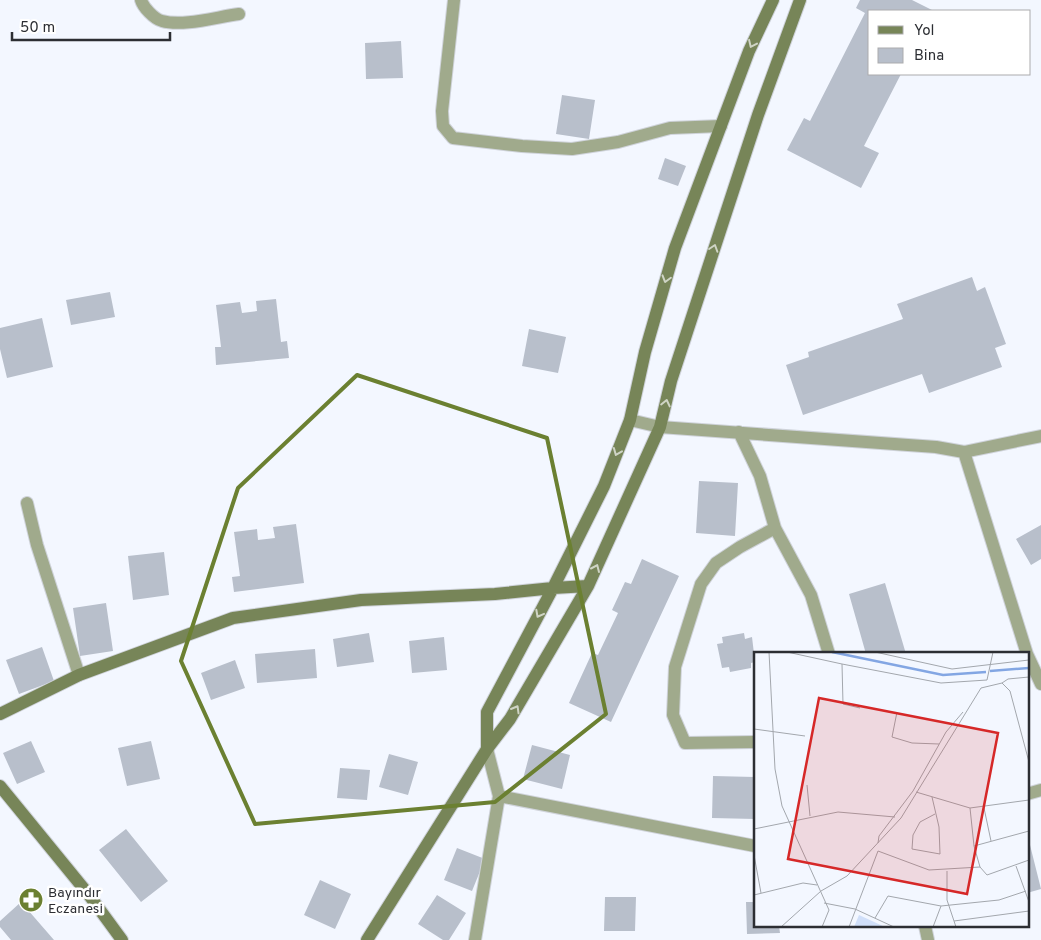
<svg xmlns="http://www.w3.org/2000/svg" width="1041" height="940" font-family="Overpass,sans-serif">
<rect width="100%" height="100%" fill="#f3f7ff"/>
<path fill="#b8bfcb" d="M 860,0 L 912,0 L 934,11 L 870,11 L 870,74 L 901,74 L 864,146 L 879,153 L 861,188 L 787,150 L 804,118 L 810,121 L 865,13 L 856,8 Z
M 401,41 L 403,78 L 366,79 L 365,43 Z
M 562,95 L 595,100 L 589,139 L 556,134 Z
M 665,158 L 686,166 L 678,186 L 658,179 Z
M 972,277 L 977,291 L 985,287 L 1006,344 L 995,348 L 1002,367 L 929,393 L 922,374 L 803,415 L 786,365 L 809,357 L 808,352 L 903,319 L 897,304 Z
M 110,292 L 115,317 L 71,325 L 66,300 Z
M 276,299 L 281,342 L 287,341 L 289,358 L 216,365 L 215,347 L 221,347 L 216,305 L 240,302 L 242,313 L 257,311 L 256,301 Z
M 42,318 L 53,367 L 7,378 L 0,349 L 0,328 Z
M 529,329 L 566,337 L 558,373 L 522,366 Z
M 699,481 L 738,483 L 735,536 L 696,533 Z
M 296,524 L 304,583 L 234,592 L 232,577 L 240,576 L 234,532 L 257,529 L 258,540 L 275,538 L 273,527 Z
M 1041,525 L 1041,559 L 1031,565 L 1016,539 Z
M 164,552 L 169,595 L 133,600 L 128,556 Z
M 642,559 L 679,576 L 611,722 L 569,703 L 592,653 L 598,655 L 618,613 L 612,610 L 625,582 L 631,584 Z
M 885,583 L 906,654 L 866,654 L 849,594 Z
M 106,603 L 113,651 L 80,656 L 73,608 Z
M 369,633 L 374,662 L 337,667 L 333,639 Z
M 744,633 L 745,639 L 752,637 L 755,662 L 751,663 L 751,668 L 730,672 L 729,667 L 722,668 L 717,644 L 723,643 L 722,637 Z
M 444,637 L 447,670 L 412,673 L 409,641 Z
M 42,647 L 54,681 L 19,694 L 6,660 Z
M 315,649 L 317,678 L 257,683 L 255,654 Z
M 235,660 L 245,688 L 211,700 L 201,673 Z
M 31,741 L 45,772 L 17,784 L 3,753 Z
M 151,741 L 160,779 L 127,786 L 118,748 Z
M 532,745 L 570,755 L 562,789 L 523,779 Z
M 389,754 L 418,762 L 408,795 L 379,787 Z
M 340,768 L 370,770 L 367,800 L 337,798 Z
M 713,776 L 755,777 L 755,819 L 712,818 Z
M 126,829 L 168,881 L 141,902 L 99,850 Z
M 1030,845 L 1041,889 L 1027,893 L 1027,846 Z
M 457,848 L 485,859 L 472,891 L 444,880 Z
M 320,880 L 351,894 L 335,929 L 304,915 Z
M 437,895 L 466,913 L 449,940 L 443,940 L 418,924 Z
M 605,897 L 636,897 L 635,931 L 604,931 Z
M 21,902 L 54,940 L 11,940 L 0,927 L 0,921 Z
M 746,902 L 755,902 L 755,926 L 779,926 L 780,933 L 747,934 Z"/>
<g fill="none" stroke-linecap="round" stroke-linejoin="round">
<defs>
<path id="street" d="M 141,0 C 143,7 154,19 162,21 C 183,27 216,17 239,14
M 454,0 L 442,111 L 443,126 L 453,138 L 522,146 L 572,149 L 618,142 L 670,128 L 721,126
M 630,420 L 660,427 L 936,447 L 964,452 L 1041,436
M 739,432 L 760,476 L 775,528 L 811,595 L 829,654
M 964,452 L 1027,654
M 27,503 L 37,545 L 79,675
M 1027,654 L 1041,684
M 755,742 L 685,743 L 673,715 L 675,667 L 701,584 L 716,563 L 740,547 L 775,528
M 487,749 L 499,796
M 1027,794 L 1041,790
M 925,926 L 928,940
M 475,940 L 499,796 L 755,846"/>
<path id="secondary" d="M 0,714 L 79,675 L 233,618 L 361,600 L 495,594 L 553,588 L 588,586
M 487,749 L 487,712 L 553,588 L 604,486 L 630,420 L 645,352 L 675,248 L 749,51 L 773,0
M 0,786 L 89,895 L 122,940
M 367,940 L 487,749 L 510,719 L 588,586 L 660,427 L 671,381 L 758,115 L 800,0"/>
</defs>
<use href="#street" stroke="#cfd3da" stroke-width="14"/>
<use href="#secondary" stroke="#cfd3da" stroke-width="14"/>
<use href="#street" stroke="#a0aa8c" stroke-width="12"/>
<use href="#secondary" stroke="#778558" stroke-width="12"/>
</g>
<defs><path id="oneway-chevron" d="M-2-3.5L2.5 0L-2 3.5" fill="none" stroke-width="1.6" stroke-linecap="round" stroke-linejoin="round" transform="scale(1.25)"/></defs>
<g stroke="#cfd4c5">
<use href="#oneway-chevron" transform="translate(752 44) rotate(115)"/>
<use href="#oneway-chevron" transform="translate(714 248) rotate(-72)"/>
<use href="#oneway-chevron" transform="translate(666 279) rotate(106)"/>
<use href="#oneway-chevron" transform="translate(666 403) rotate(-77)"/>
<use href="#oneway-chevron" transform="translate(617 452) rotate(112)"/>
<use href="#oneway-chevron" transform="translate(596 568) rotate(-66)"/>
<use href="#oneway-chevron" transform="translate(539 614) rotate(118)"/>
<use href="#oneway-chevron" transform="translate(516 709) rotate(-60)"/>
</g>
<path fill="none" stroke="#6b8031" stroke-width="4" stroke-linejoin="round" d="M 357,375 L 547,438 L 606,714 L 495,802 L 255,824 L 181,661 L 238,488 Z"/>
<defs>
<symbol id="pharmacy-disc" viewBox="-11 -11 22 22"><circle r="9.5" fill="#6b8031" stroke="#fff"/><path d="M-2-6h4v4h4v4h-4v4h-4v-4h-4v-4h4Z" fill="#fff"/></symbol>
</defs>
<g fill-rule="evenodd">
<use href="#pharmacy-disc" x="17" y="886" width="28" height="28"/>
</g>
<g text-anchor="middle" stroke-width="5" stroke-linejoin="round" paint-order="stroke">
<g font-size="14" fill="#2c2e33" stroke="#fff" text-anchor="start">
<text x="48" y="897">Bayındır<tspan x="48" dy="16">Eczanesi</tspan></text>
</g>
</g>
<g transform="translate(754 652)">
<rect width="275" height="275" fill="#f3f7ff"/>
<path d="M 105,263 L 131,275 L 100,275 Z" fill="#d0dff9"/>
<path fill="none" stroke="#83a6e3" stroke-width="2.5" d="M 78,0 L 189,23 L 232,20M 236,19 L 275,16"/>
<path fill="none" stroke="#a3a7ad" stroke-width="1" d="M 15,0 L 21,117 L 28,154 L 75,258 L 68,275M 33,0 L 88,12 L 89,52 L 106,56M 121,0 L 198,17 L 275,8M 88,12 L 187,31 L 233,28M 233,28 L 239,0M 248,31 L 254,27 L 275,25M 143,60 L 138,85 L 158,91 L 185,92M 0,77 L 51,84M 53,133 L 56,164M 162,140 L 216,156 L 275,148M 178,145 L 185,175 L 186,202 L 158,197 L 159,183 L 166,170 L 181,162M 216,156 L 220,194 L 226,215 L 233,223 L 275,208M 230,156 L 237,189M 0,177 L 84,160 L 141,165M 124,191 L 125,184 L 159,139 L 192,80 L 209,60M 220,194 L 275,179M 0,203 L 7,241M 262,214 L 275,250M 193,219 L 193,248 L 202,275M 0,243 L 49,231 L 63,233M 70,251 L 101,257 L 140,275M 121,266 L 134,244 L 187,254 L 245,248 L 272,239M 200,269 L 275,259M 27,275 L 67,239 L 93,224 L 147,166 L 227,36 L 248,31 L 256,39 L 275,110M 95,275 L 124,199 L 175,218 L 226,215M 179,275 L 187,254"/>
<path fill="#d62828" fill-opacity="0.15" stroke="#d62828" stroke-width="2.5" d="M 65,46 L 244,81 L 213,242 L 34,207 Z"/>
<rect width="275" height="275" fill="none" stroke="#2c2e33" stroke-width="2.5"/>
</g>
<rect x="868" y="10" width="162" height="65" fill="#ffffff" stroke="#ababad"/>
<rect x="878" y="26" width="25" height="8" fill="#778558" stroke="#ababad"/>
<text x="914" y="35" font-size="15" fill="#2c2e33">Yol</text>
<rect x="878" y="48" width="25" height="15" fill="#b8bfcb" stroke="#ababad"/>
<text x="914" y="60" font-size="15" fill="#2c2e33">Bina</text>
<path d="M12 32v8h158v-8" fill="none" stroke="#2c2e33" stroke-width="2.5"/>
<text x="20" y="32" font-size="15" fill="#2c2e33" stroke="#ffffff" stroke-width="4" paint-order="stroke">50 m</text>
</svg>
